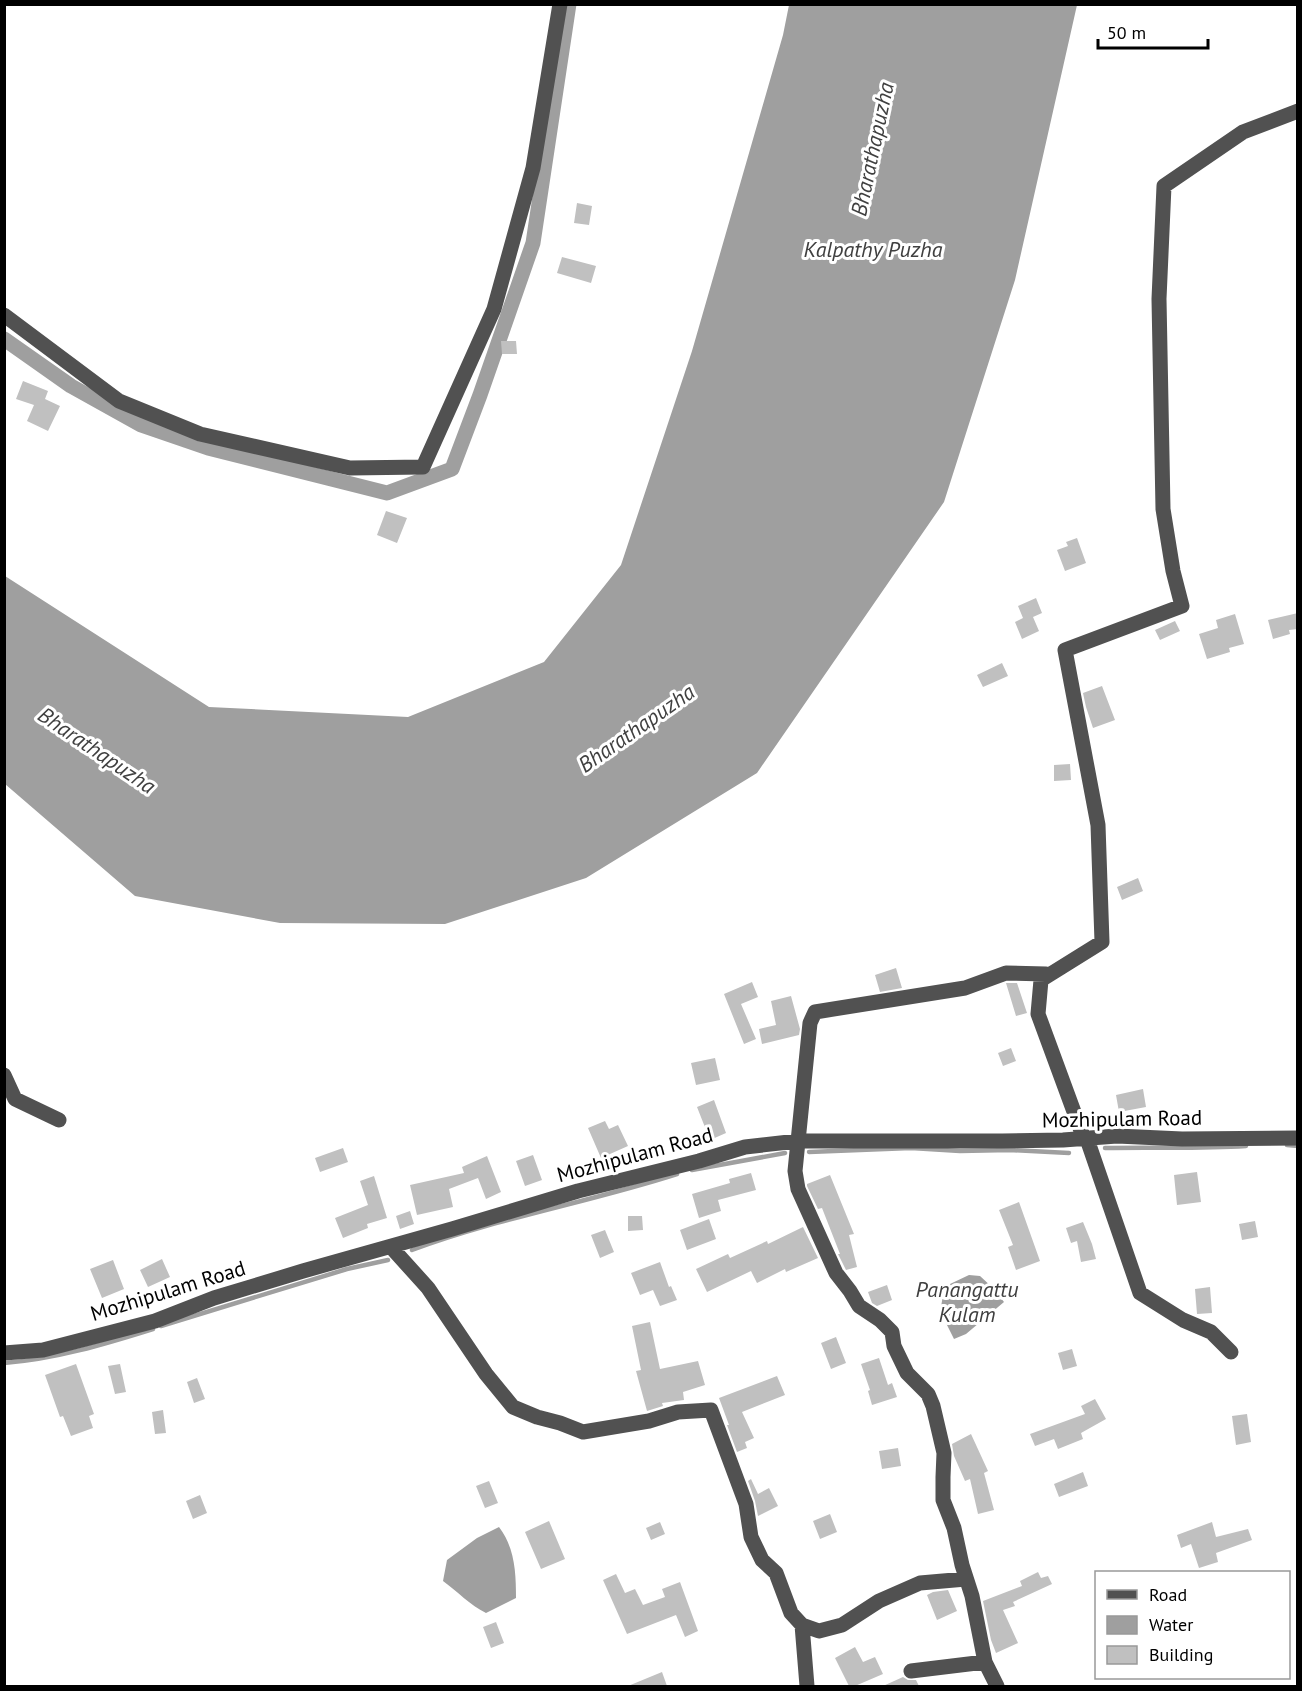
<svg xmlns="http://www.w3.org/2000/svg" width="1302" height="1691" font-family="'PT Sans',sans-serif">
<rect width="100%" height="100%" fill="#fff"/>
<path fill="#9f9f9f" d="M 789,5 L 1077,5 L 1015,280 L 944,502 L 757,773 L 586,878 L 445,924 L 280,923 L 135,896 L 5,784 L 5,576 L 209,707 L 408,717 L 544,662 L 621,565 L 692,351 L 783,35 Z
M 969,1275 L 980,1276 L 993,1288 L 1004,1302 L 966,1334 L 954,1339 L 946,1323 L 941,1307 L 943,1295 L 950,1284 Z
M 499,1527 C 515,1548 516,1573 516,1598 L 486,1613 C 470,1605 458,1592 443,1581 L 447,1560 L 477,1538 Z"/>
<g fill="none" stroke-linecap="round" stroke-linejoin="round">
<path stroke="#9f9f9f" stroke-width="4.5" d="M 1287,1145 L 1298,1146
M 1105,1148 C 1152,1147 1199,1149 1246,1146
M 809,1152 L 911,1148 L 960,1151 L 1010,1150 L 1069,1153
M 692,1170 L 785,1153
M 412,1250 C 498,1218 590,1202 677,1174
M 161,1326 L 347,1269 L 388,1260
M 4,1363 C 56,1359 105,1344 153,1329"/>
<path stroke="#9f9f9f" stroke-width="15" d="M 4,339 L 71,386 L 141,425 L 208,448 L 387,493 L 452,469 L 480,395 L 533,243 L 569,4"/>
</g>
<path fill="#c0c0c0" d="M 577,203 L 592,206 L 589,225 L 574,223 Z
M 562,257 L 596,266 L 591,283 L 557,273 Z
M 501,341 L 516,341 L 517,354 L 502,354 Z
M 23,381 L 48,391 L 45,399 L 60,406 L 48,431 L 27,421 L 34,405 L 16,399 Z
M 386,511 L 407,518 L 397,543 L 377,535 Z
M 1077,538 L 1086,563 L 1065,571 L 1057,550 L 1068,546 L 1066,542 Z
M 1036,598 L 1042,613 L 1033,617 L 1039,631 L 1022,639 L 1015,622 L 1023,618 L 1018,606 Z
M 1298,613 L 1298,629 L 1289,630 L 1290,634 L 1273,639 L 1268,620 Z
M 1235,614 L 1244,644 L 1229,648 L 1230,652 L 1207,659 L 1199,634 L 1218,628 L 1216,620 Z
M 1175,621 L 1180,631 L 1160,640 L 1155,630 Z
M 1002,663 L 1008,676 L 983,687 L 977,675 Z
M 1102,686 L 1115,720 L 1093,728 L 1086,707 L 1083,693 Z
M 1070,764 L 1071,780 L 1054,781 L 1054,765 Z
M 1138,878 L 1143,891 L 1122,900 L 1117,887 Z
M 896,968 L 902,988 L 880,992 L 875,975 Z
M 752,982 L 758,997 L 741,1004 L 756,1039 L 744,1044 L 724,994 Z
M 1006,983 L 1017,983 L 1027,1013 L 1016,1016 Z
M 791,996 L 800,1029 L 799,1035 L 762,1044 L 759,1029 L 776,1025 L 771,1001 Z
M 1011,1048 L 1016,1061 L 1003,1066 L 998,1053 Z
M 715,1058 L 720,1080 L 696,1085 L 691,1063 Z
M 1143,1089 L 1146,1107 L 1119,1112 L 1116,1095 Z
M 714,1100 L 726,1133 L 710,1140 L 697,1107 Z
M 605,1121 L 609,1129 L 618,1125 L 628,1146 L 601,1158 L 588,1128 Z
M 343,1148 L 348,1162 L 320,1172 L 315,1158 Z
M 533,1155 L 542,1180 L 525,1186 L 516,1161 Z
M 487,1156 L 501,1192 L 486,1199 L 478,1178 L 449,1189 L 453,1207 L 417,1215 L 410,1185 L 464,1173 L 462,1167 Z
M 1197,1172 L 1201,1202 L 1177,1205 L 1174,1175 Z
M 751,1173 L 756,1190 L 718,1200 L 721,1211 L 699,1218 L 692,1194 L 730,1183 L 729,1179 Z
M 830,1175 L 854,1234 L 849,1235 L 857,1267 L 846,1270 L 838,1254 L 840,1254 L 822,1208 L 818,1209 L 807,1186 L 807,1184 Z
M 374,1176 L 387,1218 L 367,1224 L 368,1228 L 343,1238 L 335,1218 L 368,1205 L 360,1181 Z
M 1019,1202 L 1040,1261 L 1016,1270 L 1008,1247 L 1013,1245 L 999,1210 Z
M 410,1211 L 414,1224 L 400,1229 L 396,1216 Z
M 628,1216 L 642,1216 L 643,1230 L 628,1231 Z
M 709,1219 L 716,1239 L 687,1250 L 680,1230 Z
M 1255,1221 L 1258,1237 L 1242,1240 L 1239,1224 Z
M 1083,1222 L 1092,1244 L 1096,1259 L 1081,1262 L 1077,1241 L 1071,1243 L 1066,1228 Z
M 803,1227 L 818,1258 L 786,1272 L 785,1269 L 757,1283 L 751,1271 L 707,1292 L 696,1269 L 728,1254 L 730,1258 L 767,1241 L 768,1244 Z
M 605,1230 L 614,1252 L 600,1258 L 591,1235 Z
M 162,1259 L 170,1277 L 148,1287 L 140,1270 Z
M 113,1260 L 124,1289 L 102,1298 L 90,1269 Z
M 660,1262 L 669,1287 L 671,1286 L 677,1300 L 660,1306 L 653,1290 L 640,1295 L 631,1273 Z
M 887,1285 L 892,1300 L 877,1306 L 872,1303 L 868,1292 Z
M 1210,1287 L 1212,1313 L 1197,1314 L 1195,1289 Z
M 650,1322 L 660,1369 L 698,1361 L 705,1385 L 683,1392 L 684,1400 L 662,1403 L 663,1406 L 647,1411 L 636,1371 L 641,1370 L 632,1326 Z
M 836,1337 L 846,1363 L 831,1369 L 821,1343 Z
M 1072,1349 L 1077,1366 L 1063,1370 L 1058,1353 Z
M 879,1358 L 888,1385 L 892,1383 L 897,1397 L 872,1405 L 868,1391 L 870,1390 L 861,1364 Z
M 76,1364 L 94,1414 L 89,1416 L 93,1428 L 71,1436 L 63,1416 L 60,1417 L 45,1375 Z
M 120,1364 L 126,1392 L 115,1394 L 108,1366 Z
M 777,1376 L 785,1395 L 742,1412 L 754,1438 L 745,1442 L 747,1448 L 737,1452 L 727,1425 L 729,1425 L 719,1398 Z
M 197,1378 L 205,1399 L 194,1403 L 187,1382 Z
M 1095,1399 L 1106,1419 L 1081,1433 L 1083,1439 L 1058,1449 L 1054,1439 L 1035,1446 L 1030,1434 L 1085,1414 L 1081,1406 Z
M 163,1410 L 166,1433 L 155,1434 L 152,1412 Z
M 1247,1414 L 1251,1442 L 1236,1445 L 1232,1416 Z
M 971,1434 L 988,1471 L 984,1473 L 994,1510 L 978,1514 L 970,1479 L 965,1481 L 954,1456 L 952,1444 Z
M 898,1448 L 901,1466 L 882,1469 L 879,1451 Z
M 1083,1472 L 1088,1486 L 1059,1497 L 1054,1484 Z
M 751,1479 L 758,1494 L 769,1488 L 778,1506 L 758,1516 L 755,1501 L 748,1481 Z
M 489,1481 L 498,1503 L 485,1508 L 476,1486 Z
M 200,1495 L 207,1513 L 193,1519 L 186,1501 Z
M 830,1514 L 837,1532 L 820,1539 L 813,1521 Z
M 549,1521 L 565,1559 L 541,1569 L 525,1532 Z
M 660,1522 L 665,1534 L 651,1540 L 646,1528 Z
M 1212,1522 L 1216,1537 L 1248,1529 L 1252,1540 L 1216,1553 L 1218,1562 L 1199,1568 L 1191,1544 L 1181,1548 L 1177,1535 Z
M 1038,1572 L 1041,1578 L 1048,1576 L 1052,1584 L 1013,1602 L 1015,1606 L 1003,1610 L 1018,1643 L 996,1653 L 991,1640 L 983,1601 L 1022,1586 L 1020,1581 Z
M 616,1574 L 625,1593 L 635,1589 L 643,1605 L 665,1597 L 662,1589 L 680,1582 L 698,1631 L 685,1637 L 676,1615 L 627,1634 L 603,1580 Z
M 948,1590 L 957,1611 L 937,1620 L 927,1595 L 933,1592 Z
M 496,1622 L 504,1643 L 491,1648 L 483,1627 Z
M 855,1647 L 863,1662 L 875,1657 L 883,1674 L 855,1686 L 849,1686 L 835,1658 Z
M 662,1672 L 667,1686 L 628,1686 Z
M 903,1677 L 908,1680 L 916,1680 L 919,1686 L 883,1686 Z"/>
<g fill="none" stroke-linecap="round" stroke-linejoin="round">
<path stroke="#515151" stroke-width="15" d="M 4,315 L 119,401 L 200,434 L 350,468 L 423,467 L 494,309 L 533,168 L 560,4
M 4,1075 L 15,1099 L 59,1120
M 391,1247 L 428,1288 L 486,1374 L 513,1407 L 537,1417 L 560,1423 L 583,1432 L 649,1421 L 678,1412 L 711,1410 L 746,1504 L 751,1537 L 762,1560 L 776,1573 L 791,1613 L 802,1625 L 819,1631 L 842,1625 L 879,1601 L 920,1583 L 966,1579
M 1231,1352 L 1211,1332 L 1183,1320 L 1140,1293 L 1087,1139 L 1084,1139 L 1038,1014 L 1041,980 L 1102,942 L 1098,825 L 1065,650 L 1182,606 L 1173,571 L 1163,509 L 1159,299 L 1164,186 L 1243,132 L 1298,111
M 4,1353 L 43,1350 L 155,1321 L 214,1298 L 303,1271 L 452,1229 L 578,1191 L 699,1161 L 745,1147 L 798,1141 L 1002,1141 L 1063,1140 L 1117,1136 L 1182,1139 L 1298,1138
M 802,1625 L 807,1686
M 911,1671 L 985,1662
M 997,1686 L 985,1662 L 972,1596 L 962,1565 L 954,1528 L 943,1500 L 943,1477 L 944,1453 L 933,1406 L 928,1394 L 907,1373 L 894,1346 L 892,1332 L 880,1320 L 859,1306 L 850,1291 L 836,1273 L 798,1189 L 795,1171 L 810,1023 L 815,1012 L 965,988 L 1006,973 L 1046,974 L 1043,978"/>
</g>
<g text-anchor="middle" stroke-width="6" stroke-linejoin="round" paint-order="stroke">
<g font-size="21" fill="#000" stroke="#fff">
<text transform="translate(1122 1119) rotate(-1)" y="7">Mozhipulam Road</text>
<text transform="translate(635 1155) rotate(-15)" y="7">Mozhipulam Road</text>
<text transform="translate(168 1291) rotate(-17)" y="7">Mozhipulam Road</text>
</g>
<g font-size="22" font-style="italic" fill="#404040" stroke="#fff">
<text transform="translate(872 149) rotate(-78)" y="8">Bharathapuzha</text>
<text x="873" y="257">Kalpathy Puzha</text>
<text transform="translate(636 728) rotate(-35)" y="8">Bharathapuzha</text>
<text transform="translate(97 750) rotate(34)" y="8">Bharathapuzha</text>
<text x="967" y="1297">Panangattu<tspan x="967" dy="25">Kulam</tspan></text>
</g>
</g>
<rect width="1302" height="1691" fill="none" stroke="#000000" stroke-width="12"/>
<rect x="1095" y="1571" width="195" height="108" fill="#ffffff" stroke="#999999" stroke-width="1.5"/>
<rect x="1107" y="1590" width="30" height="9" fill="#515151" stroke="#999999" stroke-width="1.5"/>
<text x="1149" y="1601" font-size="18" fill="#000000">Road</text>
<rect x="1107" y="1616" width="30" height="18" fill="#9f9f9f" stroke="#999999" stroke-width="1.5"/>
<text x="1149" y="1631" font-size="18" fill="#000000">Water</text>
<rect x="1107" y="1646" width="30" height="18" fill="#c0c0c0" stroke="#999999" stroke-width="1.5"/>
<text x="1149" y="1661" font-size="18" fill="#000000">Building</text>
<path d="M1098 39v9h110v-9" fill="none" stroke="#000000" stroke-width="3"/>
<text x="1107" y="39" font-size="18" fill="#000000" stroke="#ffffff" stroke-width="4.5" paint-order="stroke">50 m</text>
</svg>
